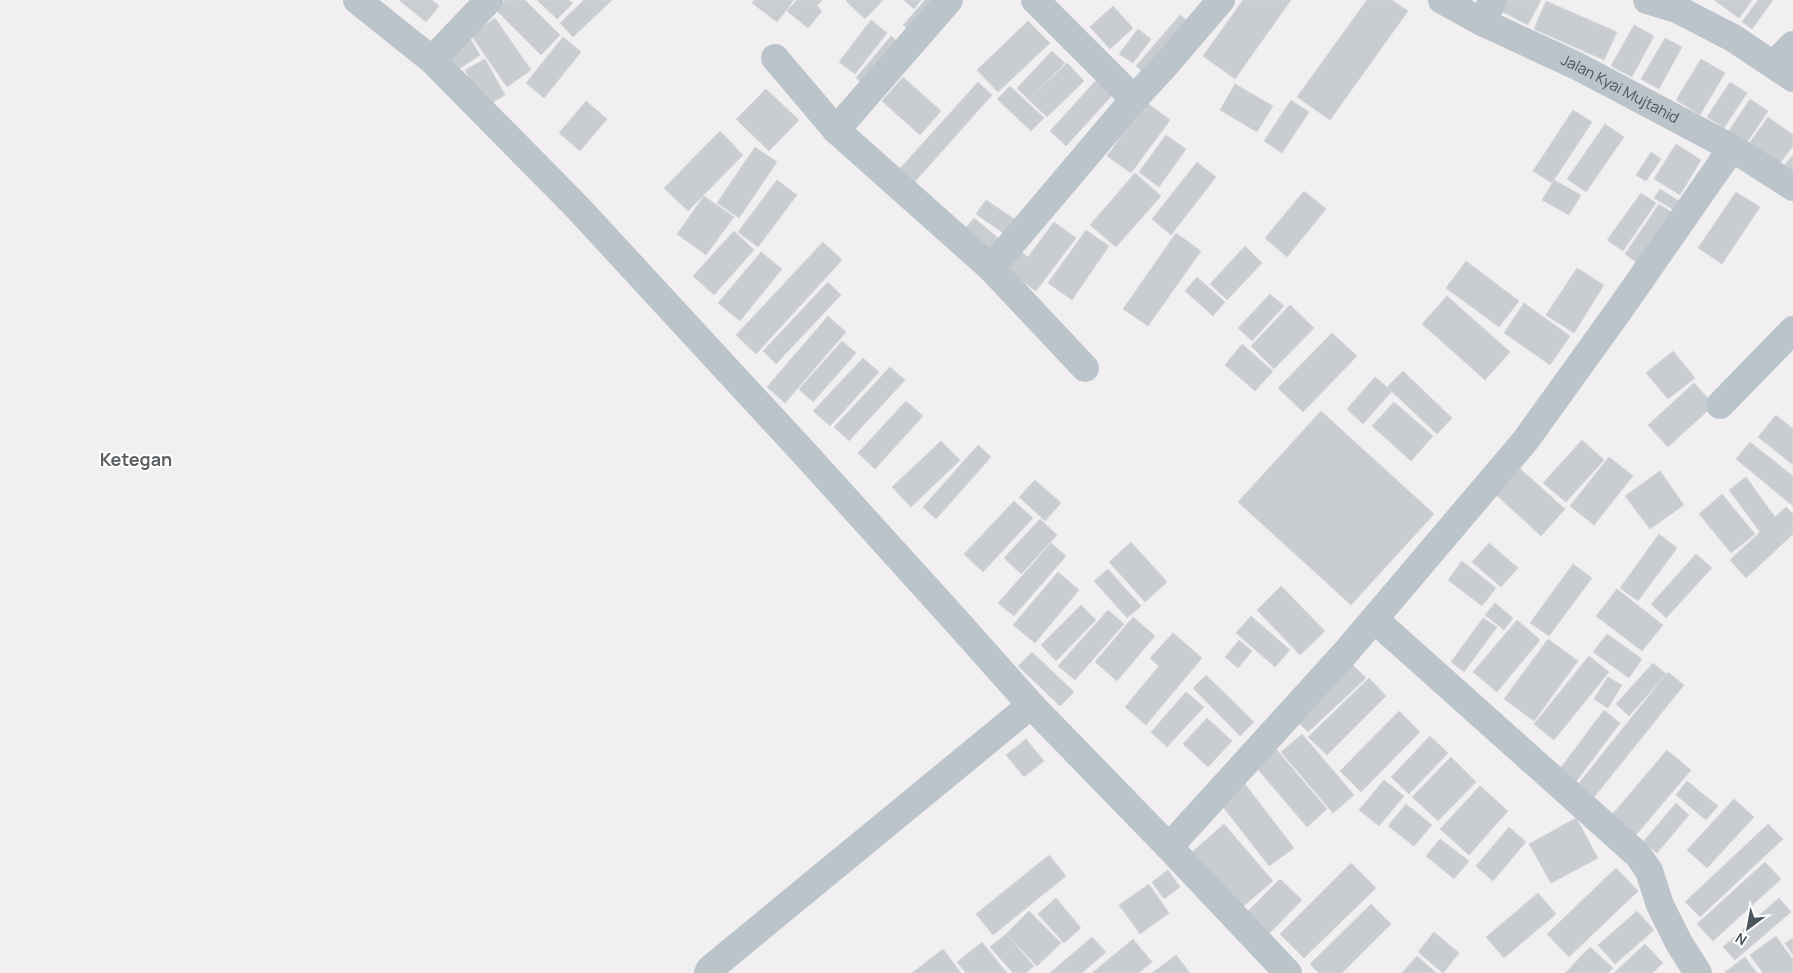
<svg xmlns="http://www.w3.org/2000/svg" width="1793" height="973" font-family="Manrope,sans-serif">
<rect width="100%" height="100%" fill="#f1efef"/>
<path fill="#c9cdd1" stroke="#d4d6da" d="M 399,0 L 432,0 L 439,6 L 426,22 Z
M 505,0 L 525,0 L 560,35 L 541,55 L 495,9 Z
M 537,0 L 569,0 L 573,3 L 557,19 Z
M 584,0 L 612,0 L 573,37 L 560,23 Z
M 754,0 L 794,0 L 777,22 L 752,3 Z
M 797,0 L 822,0 L 817,6 L 822,11 L 808,28 L 787,11 Z
M 847,0 L 883,0 L 865,19 L 846,1 Z
M 904,0 L 921,0 L 914,9 Z
M 925,0 L 941,0 L 912,33 L 903,25 Z
M 1243,0 L 1291,0 L 1235,79 L 1203,56 Z
M 1367,0 L 1392,0 L 1408,11 L 1330,120 L 1297,97 Z
M 1497,0 L 1541,0 L 1528,25 L 1493,7 Z
M 1714,0 L 1752,0 L 1739,18 Z
M 1758,0 L 1773,0 L 1752,29 L 1742,22 Z
M 1546,1 L 1617,32 L 1604,60 L 1534,29 Z
M 1113,6 L 1133,28 L 1110,49 L 1090,27 Z
M 1180,15 L 1191,24 L 1146,74 L 1136,66 Z
M 495,18 L 531,70 L 507,87 L 471,35 Z
M 871,20 L 887,33 L 855,74 L 839,62 Z
M 1028,21 L 1050,43 L 998,92 L 977,70 Z
M 1634,25 L 1654,36 L 1632,77 L 1611,66 Z
M 1138,29 L 1151,39 L 1133,63 L 1119,54 Z
M 891,36 L 903,47 L 869,89 L 856,78 Z
M 563,37 L 581,52 L 544,98 L 526,83 Z
M 1665,38 L 1682,47 L 1659,89 L 1641,79 Z
M 471,40 L 480,55 L 456,71 L 446,56 Z
M 1052,51 L 1065,63 L 1029,100 L 1017,88 Z
M 485,59 L 505,95 L 485,107 L 465,70 Z
M 1701,59 L 1725,73 L 1700,115 L 1676,100 Z
M 1067,63 L 1084,81 L 1047,117 L 1029,100 Z
M 1100,76 L 1116,91 L 1066,146 L 1050,131 Z
M 903,77 L 941,111 L 920,135 L 882,101 Z
M 978,82 L 992,95 L 911,186 L 896,173 Z
M 1730,82 L 1747,93 L 1724,128 L 1707,117 Z
M 1235,84 L 1273,106 L 1257,132 L 1220,110 Z
M 1010,86 L 1044,118 L 1031,131 L 997,99 Z
M 766,89 L 799,120 L 769,151 L 736,119 Z
M 1750,99 L 1768,111 L 1746,144 L 1728,132 Z
M 1291,100 L 1309,112 L 1282,153 L 1264,141 Z
M 586,101 L 607,119 L 580,151 L 559,133 Z
M 1146,102 L 1170,120 L 1131,173 L 1107,156 Z
M 1573,110 L 1592,122 L 1552,183 L 1533,171 Z
M 1768,117 L 1793,135 L 1793,146 L 1778,166 L 1748,145 Z
M 1605,124 L 1624,137 L 1586,192 L 1567,179 Z
M 720,131 L 743,155 L 688,211 L 664,188 Z
M 1166,135 L 1186,149 L 1159,187 L 1139,172 Z
M 1676,144 L 1701,160 L 1680,195 L 1654,179 Z
M 755,147 L 777,162 L 739,218 L 717,203 Z
M 1651,152 L 1661,159 L 1646,181 L 1636,175 Z
M 1793,155 L 1793,178 L 1781,169 Z
M 1197,162 L 1216,177 L 1171,235 L 1152,219 Z
M 1135,173 L 1161,196 L 1116,247 L 1090,225 Z
M 777,180 L 797,195 L 758,247 L 738,232 Z
M 1554,180 L 1581,195 L 1569,215 L 1542,200 Z
M 1660,189 L 1682,203 L 1677,212 L 1654,198 Z
M 1304,191 L 1326,209 L 1287,257 L 1265,238 Z
M 1736,192 L 1760,207 L 1722,264 L 1698,248 Z
M 1641,193 L 1656,203 L 1623,251 L 1607,240 Z
M 704,196 L 734,217 L 706,255 L 677,234 Z
M 986,200 L 1019,222 L 1009,237 L 976,214 Z
M 1659,204 L 1673,213 L 1639,264 L 1625,254 Z
M 974,218 L 1004,243 L 989,261 L 959,236 Z
M 1054,222 L 1076,238 L 1036,291 L 998,264 L 1011,245 L 1028,257 Z
M 1086,230 L 1109,246 L 1072,300 L 1048,283 Z
M 734,231 L 754,250 L 714,295 L 693,276 Z
M 1176,233 L 1201,251 L 1148,326 L 1123,309 Z
M 823,242 L 842,260 L 756,354 L 736,335 Z
M 1245,246 L 1262,263 L 1227,300 L 1210,284 Z
M 761,252 L 782,269 L 740,321 L 718,303 Z
M 1466,261 L 1519,301 L 1499,327 L 1446,288 Z
M 1577,268 L 1604,285 L 1574,333 L 1546,315 Z
M 1197,277 L 1225,302 L 1213,316 L 1185,291 Z
M 828,282 L 841,295 L 776,364 L 763,351 Z
M 1270,294 L 1284,306 L 1252,341 L 1238,328 Z
M 1447,296 L 1510,352 L 1485,380 L 1422,324 Z
M 1524,303 L 1570,336 L 1550,365 L 1504,333 Z
M 1290,305 L 1314,328 L 1274,369 L 1251,346 Z
M 828,316 L 846,332 L 785,403 L 767,387 Z
M 1332,333 L 1357,356 L 1303,412 L 1278,388 Z
M 842,341 L 856,353 L 813,402 L 799,389 Z
M 1242,344 L 1273,371 L 1255,391 L 1225,365 Z
M 1673,351 L 1695,378 L 1668,399 L 1646,373 Z
M 863,358 L 879,372 L 830,426 L 813,411 Z
M 890,367 L 905,380 L 849,441 L 834,427 Z
M 1403,371 L 1452,418 L 1437,434 L 1387,387 Z
M 1375,377 L 1392,391 L 1363,424 L 1347,409 Z
M 1694,383 L 1714,405 L 1668,447 L 1648,425 Z
M 906,401 L 923,416 L 875,469 L 858,453 Z
M 1394,402 L 1433,436 L 1411,461 L 1372,426 Z
M 1321,411 L 1434,514 L 1351,605 L 1238,502 Z
M 1776,415 L 1793,429 L 1793,465 L 1758,437 Z
M 1582,440 L 1604,460 L 1566,502 L 1543,483 Z
M 941,441 L 960,460 L 911,507 L 892,487 Z
M 1750,442 L 1793,476 L 1793,506 L 1736,459 Z
M 978,445 L 991,457 L 936,519 L 923,507 Z
M 1609,457 L 1633,476 L 1594,525 L 1570,506 Z
M 1516,465 L 1565,509 L 1541,536 L 1492,491 Z
M 1660,471 L 1684,505 L 1650,529 L 1625,496 Z
M 1746,477 L 1775,517 L 1786,507 L 1793,514 L 1793,534 L 1746,578 L 1730,560 L 1760,532 L 1729,490 Z
M 1035,480 L 1061,503 L 1045,521 L 1019,497 Z
M 1722,494 L 1755,534 L 1731,553 L 1699,514 Z
M 1014,501 L 1033,518 L 983,572 L 964,554 Z
M 1040,519 L 1057,535 L 1021,574 L 1004,558 Z
M 1659,534 L 1677,548 L 1638,601 L 1620,588 Z
M 1131,542 L 1167,582 L 1145,602 L 1109,562 Z
M 1051,543 L 1066,556 L 1014,616 L 998,603 Z
M 1489,543 L 1518,568 L 1501,587 L 1472,562 Z
M 1696,554 L 1712,568 L 1666,618 L 1651,604 Z
M 1462,561 L 1496,588 L 1482,606 L 1448,580 Z
M 1573,564 L 1592,578 L 1549,636 L 1530,623 Z
M 1108,569 L 1141,606 L 1127,618 L 1094,581 Z
M 1058,572 L 1079,590 L 1035,643 L 1013,625 Z
M 1281,586 L 1325,631 L 1300,655 L 1257,610 Z
M 1617,589 L 1663,625 L 1642,651 L 1596,616 Z
M 1495,603 L 1513,618 L 1504,630 L 1485,615 Z
M 1081,605 L 1096,620 L 1056,661 L 1041,645 Z
M 1108,610 L 1124,624 L 1075,680 L 1058,666 Z
M 1251,616 L 1290,650 L 1275,667 L 1236,633 Z
M 1133,617 L 1155,636 L 1117,681 L 1095,662 Z
M 1483,618 L 1497,627 L 1464,672 L 1451,662 Z
M 1517,620 L 1540,640 L 1497,692 L 1473,672 Z
M 1173,633 L 1202,658 L 1146,725 L 1125,707 L 1159,666 L 1150,658 Z
M 1607,634 L 1642,659 L 1629,678 L 1593,652 Z
M 1548,639 L 1578,661 L 1534,721 L 1504,699 Z
M 1239,640 L 1252,651 L 1238,668 L 1225,657 Z
M 1032,652 L 1074,692 L 1060,706 L 1018,666 Z
M 1589,656 L 1609,672 L 1554,740 L 1534,724 Z
M 1351,663 L 1366,678 L 1308,732 L 1293,717 Z
M 1653,663 L 1666,674 L 1629,716 L 1616,704 Z
M 1668,672 L 1684,685 L 1587,806 L 1571,793 Z
M 1206,675 L 1254,722 L 1240,736 L 1193,688 Z
M 1608,677 L 1622,685 L 1608,708 L 1594,699 Z
M 1369,678 L 1386,696 L 1327,755 L 1308,737 Z
M 1186,692 L 1204,707 L 1167,747 L 1151,732 Z
M 1604,710 L 1620,723 L 1572,787 L 1556,774 Z
M 1399,711 L 1420,732 L 1361,792 L 1340,771 Z
M 1207,718 L 1232,741 L 1208,767 L 1183,744 Z
M 1302,734 L 1354,795 L 1333,813 L 1281,752 Z
M 1430,736 L 1448,753 L 1409,794 L 1391,777 Z
M 1026,739 L 1044,761 L 1024,777 L 1006,755 Z
M 1276,749 L 1327,809 L 1307,827 L 1255,766 Z
M 1667,750 L 1691,770 L 1635,836 L 1611,816 Z
M 1451,757 L 1476,782 L 1438,821 L 1412,797 Z
M 1384,780 L 1404,796 L 1379,826 L 1359,810 Z
M 1687,781 L 1718,806 L 1706,820 L 1676,795 Z
M 1245,784 L 1294,848 L 1269,866 L 1220,803 Z
M 1480,786 L 1508,811 L 1469,855 L 1440,829 Z
M 1734,799 L 1754,817 L 1707,868 L 1687,850 Z
M 1676,803 L 1689,815 L 1657,853 L 1643,842 Z
M 1406,804 L 1432,825 L 1414,846 L 1388,826 Z
M 1576,818 L 1598,858 L 1551,883 L 1529,844 Z
M 1224,824 L 1273,881 L 1240,909 L 1192,852 Z
M 1768,824 L 1783,839 L 1700,917 L 1685,902 Z
M 1509,827 L 1526,842 L 1493,881 L 1476,866 Z
M 1440,839 L 1469,861 L 1454,879 L 1426,856 Z
M 1049,855 L 1066,876 L 993,935 L 976,914 Z
M 1765,862 L 1781,879 L 1713,941 L 1697,924 Z
M 1351,863 L 1376,888 L 1304,958 L 1280,934 Z
M 1616,868 L 1638,891 L 1569,957 L 1547,934 Z
M 1168,870 L 1180,887 L 1164,899 L 1152,882 Z
M 1280,879 L 1302,900 L 1265,938 L 1243,916 Z
M 1149,884 L 1169,913 L 1140,934 L 1119,905 Z
M 1538,893 L 1556,914 L 1504,958 L 1486,937 Z
M 1056,898 L 1081,928 L 1064,943 L 1038,914 Z
M 1779,898 L 1791,912 L 1735,960 L 1723,947 Z
M 1371,904 L 1391,924 L 1342,973 L 1319,973 L 1310,964 Z
M 1029,911 L 1061,943 L 1037,966 L 1006,934 Z
M 1637,911 L 1654,930 L 1615,964 L 1598,945 Z
M 1434,932 L 1459,953 L 1443,973 L 1418,952 Z
M 1006,934 L 1034,966 L 1026,973 L 1013,973 L 990,947 Z
M 1776,936 L 1793,960 L 1793,973 L 1763,973 L 1750,955 Z
M 1092,937 L 1106,952 L 1082,973 L 1050,973 Z
M 1793,938 L 1793,955 L 1785,943 Z
M 1133,939 L 1152,962 L 1139,973 L 1092,973 Z
M 982,942 L 1007,973 L 966,973 L 957,962 Z
M 1645,944 L 1663,963 L 1652,973 L 1614,973 Z
M 1590,947 L 1613,968 L 1608,973 L 1565,973 Z
M 943,949 L 961,973 L 912,973 Z
M 1176,955 L 1190,973 L 1152,973 Z
M 1417,956 L 1436,973 L 1402,973 Z
M 1745,957 L 1757,973 L 1726,973 L 1725,972 Z"/>
<g fill="none" stroke-linecap="round" stroke-linejoin="round">
<g stroke="#bcc4cb" stroke-width="28">
<path d="M 357,0 L 432,60 L 577,207 L 806,455 L 959,624 L 1031,705 L 1169,847 L 1288,973"/>
<path d="M 949,0 L 836,130 L 991,268 L 1085,368"/>
<path d="M 1035,0 L 1134,99 L 1169,61 L 1221,0"/>
<path id="s1" d="M 1442,0 L 1482,22 L 1577,66 L 1732,148 L 1793,187"/>
<path d="M 1647,0 L 1677,9 L 1733,38 L 1793,78"/>
<path d="M 1482,22 L 1493,0"/>
<path d="M 775,58 L 836,130"/>
<path d="M 432,60 L 489,0"/>
<path d="M 1774,64 L 1793,45"/>
<path d="M 991,268 L 1134,99"/>
<path d="M 1720,405 L 1793,330"/>
<path d="M 1374,619 L 1638,855 L 1649,871 L 1660,905 L 1679,943 L 1698,973"/>
<path d="M 1169,847 L 1347,651 L 1525,441 L 1620,309 L 1732,148"/>
<path d="M 708,973 L 710,969 L 1031,705"/>
</g>
</g>
<g text-anchor="middle" stroke-width="4" stroke-linejoin="round" paint-order="stroke">
<g font-size="15" fill="#49545b" stroke="#fff">
<text dy="5" stroke="none"><textPath href="#s1" startOffset="199">Jalan Kyai Mujtahid</textPath></text>
</g>
<g font-size="18" font-weight="bold" fill="#5c6063" stroke="#fff">
<text x="136" y="466">Ketegan</text>
</g>
</g>
<g transform="translate(1748 928) rotate(212)" stroke="#ffffff" stroke-width="4" paint-order="stroke">
<path d="M0-4L9 19L0 12L-9 19Z" fill="#49545b"/>
<text y="-8" font-size="14" font-weight="bold" text-anchor="middle" fill="#49545b">N</text>
</g>
</svg>
